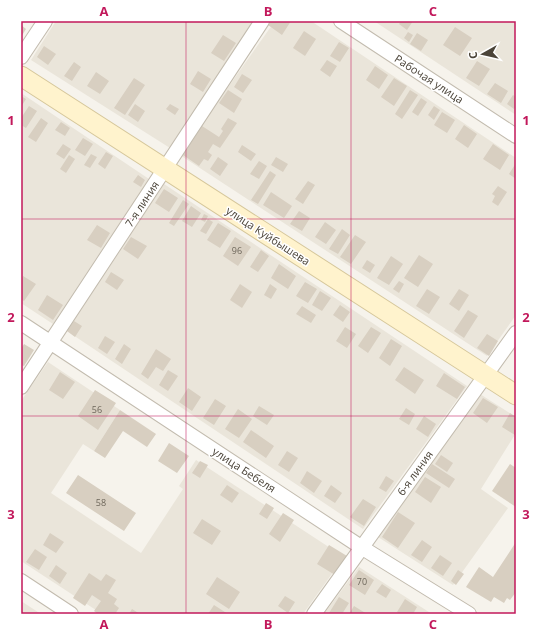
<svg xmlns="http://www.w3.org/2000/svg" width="537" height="635" font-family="'Open Sans',sans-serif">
<rect width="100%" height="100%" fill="#f6f3ec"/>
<path fill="#eae5da" d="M 56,21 L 254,21 L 170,148 L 31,60 Z
M 275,21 L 311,21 L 516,158 L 516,315 L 487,356 L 180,155 Z
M 374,21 L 516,21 L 516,115 Z
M 21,93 L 149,179 L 53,324 L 21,303 Z
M 164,184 L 467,386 L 363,529 L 67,331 Z
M 48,362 L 120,410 L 94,451 L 83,444 L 51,493 L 141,553 L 183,489 L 179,486 L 196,460 L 344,557 L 303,614 L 102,614 L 21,561 L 21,401 Z
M 480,394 L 516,417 L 516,433 L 481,489 L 508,508 L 453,585 L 378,537 Z
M 359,567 L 432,614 L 324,614 Z
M 21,601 L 41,614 L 21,614 Z"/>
<path fill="#d8cfc1" d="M 271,21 L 291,21 L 282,35 L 268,25 Z
M 401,21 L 413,21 L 407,30 L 399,24 Z
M 21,25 L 26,29 L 21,37 Z
M 455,27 L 472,38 L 460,56 L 443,45 Z
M 304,31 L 316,39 L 305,56 L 293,48 Z
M 408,32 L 413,35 L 409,42 L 404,38 Z
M 417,33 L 428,40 L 421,51 L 410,44 Z
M 223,35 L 236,43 L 224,61 L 211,53 Z
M 339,42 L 349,48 L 340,62 L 330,56 Z
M 44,46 L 56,54 L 48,65 L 37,57 Z
M 327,60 L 337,66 L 330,77 L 320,70 Z
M 477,61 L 490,69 L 479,86 L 466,78 Z
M 74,62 L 81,67 L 72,81 L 64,76 Z
M 375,66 L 388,75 L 379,89 L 366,80 Z
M 198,71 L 211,79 L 203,92 L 190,84 Z
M 96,72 L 109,81 L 100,94 L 87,86 Z
M 242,74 L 252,80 L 243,93 L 234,87 Z
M 134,78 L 145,85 L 125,115 L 114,108 Z
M 394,78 L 407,86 L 394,106 L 381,97 Z
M 495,83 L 508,91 L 501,103 L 487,94 Z
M 228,90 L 242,99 L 234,113 L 219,103 Z
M 410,90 L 418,95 L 402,119 L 395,114 Z
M 513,95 L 516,97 L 516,106 L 514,109 L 507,104 Z
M 21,96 L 26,99 L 21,107 Z
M 421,98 L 427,102 L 418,116 L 412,112 Z
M 135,104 L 145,111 L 138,122 L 128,115 Z
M 170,104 L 179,109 L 175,115 L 166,109 Z
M 29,106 L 37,111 L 26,128 L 21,125 L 21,118 Z
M 434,106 L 440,110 L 434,120 L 428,115 Z
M 442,112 L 455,120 L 447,133 L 434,125 Z
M 41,118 L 48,123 L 36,142 L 28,137 Z
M 228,118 L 237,123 L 220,148 L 213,144 L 208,152 L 212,155 L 208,161 L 204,159 L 199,166 L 183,155 L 202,126 L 219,137 L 223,131 L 221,129 Z
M 61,122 L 70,128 L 65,136 L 55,130 Z
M 464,125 L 477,134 L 468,148 L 455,139 Z
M 83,138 L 93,144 L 85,156 L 75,150 Z
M 63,144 L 71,149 L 64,159 L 56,154 Z
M 493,144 L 509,155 L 500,170 L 483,159 Z
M 242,145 L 256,154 L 251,161 L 238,152 Z
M 106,152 L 113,156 L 105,169 L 98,164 Z
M 91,154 L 97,157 L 90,168 L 84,165 Z
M 69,155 L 75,159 L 66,173 L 60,169 Z
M 218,157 L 228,164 L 220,176 L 210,169 Z
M 276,157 L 288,164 L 283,172 L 271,165 Z
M 259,161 L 267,166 L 259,179 L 250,174 Z
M 516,163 L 516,179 L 509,174 Z
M 270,171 L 276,175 L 258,204 L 251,200 Z
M 138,175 L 145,180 L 141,187 L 133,182 Z
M 308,181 L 315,185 L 303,204 L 295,199 Z
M 498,186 L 507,192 L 498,206 L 492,202 L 495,196 L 492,194 Z
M 164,189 L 178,198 L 169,212 L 155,203 Z
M 271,192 L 292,206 L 284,218 L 263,205 Z
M 183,200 L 189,204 L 174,226 L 169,223 Z
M 191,206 L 201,213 L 192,227 L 182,221 Z
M 299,211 L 310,218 L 302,231 L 290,224 Z
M 204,214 L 208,216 L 205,222 L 201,220 Z
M 208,219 L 213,222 L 206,234 L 200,231 Z
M 325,222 L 336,230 L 326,244 L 315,237 Z
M 218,223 L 231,231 L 220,248 L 207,240 Z
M 97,225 L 110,233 L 101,248 L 87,240 Z
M 342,229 L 350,235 L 338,254 L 329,249 Z
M 355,235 L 366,242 L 351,264 L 340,257 Z
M 131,237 L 147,246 L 138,259 L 123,249 Z
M 235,237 L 251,247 L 238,266 L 223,256 Z
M 261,250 L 269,256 L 258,272 L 250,267 Z
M 419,255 L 433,264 L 418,287 L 404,278 Z
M 391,256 L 403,264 L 389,285 L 377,278 Z
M 367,260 L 375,265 L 370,273 L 362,268 Z
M 279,264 L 296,276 L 288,289 L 271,278 Z
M 111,272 L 124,280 L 117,290 L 105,282 Z
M 23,276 L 36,284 L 24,301 L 21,299 L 21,280 Z
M 399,281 L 404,284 L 399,293 L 393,289 Z
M 305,282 L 317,289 L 308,303 L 296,296 Z
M 240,284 L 252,292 L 242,308 L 230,300 Z
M 270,284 L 277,289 L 271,299 L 264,295 Z
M 427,289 L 440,297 L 429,314 L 416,306 Z
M 459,289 L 469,295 L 459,311 L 449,304 Z
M 320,291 L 331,298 L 322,311 L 312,305 Z
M 47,295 L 63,305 L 53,320 L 38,310 Z
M 340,305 L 350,312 L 343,322 L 333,315 Z
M 302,306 L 316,315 L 311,323 L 296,314 Z
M 468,310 L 478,316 L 464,338 L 454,331 Z
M 74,321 L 82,326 L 75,337 L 67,331 Z
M 345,327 L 356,334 L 347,348 L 336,341 Z
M 371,327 L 381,333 L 368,353 L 358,346 Z
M 487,334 L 498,341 L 489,356 L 477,348 Z
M 105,336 L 115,342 L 107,354 L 98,348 Z
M 391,339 L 402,346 L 390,366 L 379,358 Z
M 24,344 L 34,350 L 24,366 L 21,365 L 21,349 Z
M 124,344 L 131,349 L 122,364 L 115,359 Z
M 156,349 L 171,359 L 163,371 L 156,367 L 148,379 L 141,374 Z
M 404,367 L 424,380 L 415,394 L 395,380 Z
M 168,370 L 178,376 L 168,391 L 159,385 Z
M 60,372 L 75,382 L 63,399 L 49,390 Z
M 444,373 L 465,387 L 457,399 L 436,386 Z
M 188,388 L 201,397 L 192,411 L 179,402 Z
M 95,390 L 116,403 L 98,430 L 78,416 Z
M 483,398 L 498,407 L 487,423 L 473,413 Z
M 215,399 L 226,406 L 214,425 L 203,418 Z
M 259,406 L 274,415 L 267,425 L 253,416 Z
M 406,408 L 415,414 L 409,425 L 399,419 Z
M 238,409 L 252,419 L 239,438 L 225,429 Z
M 120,410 L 156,434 L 147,447 L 123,431 L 105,458 L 94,451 Z
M 510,413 L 516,417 L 516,433 L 515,435 L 502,427 Z
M 424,416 L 436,424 L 428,437 L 416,429 Z
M 251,430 L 274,446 L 266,458 L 243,442 Z
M 169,443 L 189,456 L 177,473 L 158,461 Z
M 287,451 L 298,458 L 289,472 L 278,465 Z
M 441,455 L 453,463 L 447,472 L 435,464 Z
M 200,461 L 208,465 L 200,478 L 192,473 Z
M 432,464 L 455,479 L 449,488 L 426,473 Z
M 510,464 L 516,468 L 516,507 L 492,491 Z
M 307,471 L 322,481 L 314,493 L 300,483 Z
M 78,475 L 136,513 L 124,531 L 66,493 Z
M 386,476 L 394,481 L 386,492 L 379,488 Z
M 425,477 L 441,487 L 431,503 L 415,492 Z
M 227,485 L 239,493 L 232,503 L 220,495 Z
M 331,485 L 342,493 L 335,503 L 324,496 Z
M 363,499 L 376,507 L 364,526 L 350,517 Z
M 266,503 L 274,508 L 267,519 L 259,514 Z
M 398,512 L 415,523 L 398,548 L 382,537 Z
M 283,513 L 294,520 L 280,542 L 269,534 Z
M 202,519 L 221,531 L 212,545 L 193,533 Z
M 50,533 L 64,542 L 56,553 L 43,545 Z
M 422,540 L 432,547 L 422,562 L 411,555 Z
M 516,542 L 516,592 L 510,600 L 507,598 L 504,603 L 494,597 L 491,602 L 466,587 L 479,567 L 493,577 Z
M 329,545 L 347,556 L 335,575 L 317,564 Z
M 35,549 L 47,557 L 39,570 L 26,562 Z
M 440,555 L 452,563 L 443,576 L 431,568 Z
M 56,565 L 67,573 L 60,584 L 49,576 Z
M 359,570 L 374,580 L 365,595 L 349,585 Z
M 458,570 L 464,574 L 456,585 L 451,581 Z
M 89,573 L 101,581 L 106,574 L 116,580 L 108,593 L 117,599 L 114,604 L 119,608 L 115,614 L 98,614 L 94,611 L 101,601 L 92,595 L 85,606 L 73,598 Z
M 217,577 L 240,592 L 229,609 L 206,594 Z
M 382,584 L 391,590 L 386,598 L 376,592 Z
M 285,596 L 295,602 L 288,613 L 278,606 Z
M 339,597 L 349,603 L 342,614 L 331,614 L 329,613 Z
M 405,599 L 417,607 L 413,614 L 400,614 L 397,612 Z
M 214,605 L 228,614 L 208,614 Z
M 354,606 L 367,614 L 349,614 Z
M 132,609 L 140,614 L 129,614 Z"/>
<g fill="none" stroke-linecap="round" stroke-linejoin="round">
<defs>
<path id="street" d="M 341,21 L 516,136
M 21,57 L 45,21
M 21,323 L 361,547 L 469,614
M 21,387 L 262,21
M 21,581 L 71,614
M 314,614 L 516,333"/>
<path id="secondary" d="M 21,76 L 516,395"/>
</defs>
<use href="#street" stroke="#c2bbae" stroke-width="16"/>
<use href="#secondary" stroke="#d6c79b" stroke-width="21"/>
<use href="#street" stroke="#fff" stroke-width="14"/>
<use href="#secondary" stroke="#fff3cd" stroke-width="19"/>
</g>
<path fill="none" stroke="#c2185b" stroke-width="1" stroke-opacity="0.55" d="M 186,21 L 186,614M 351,21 L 351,614M 21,219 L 516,219M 21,416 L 516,416"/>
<g text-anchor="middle" stroke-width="3" stroke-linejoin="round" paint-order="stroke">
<g font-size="9" fill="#6e675b">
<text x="237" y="254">96</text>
<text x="97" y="413">56</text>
<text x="101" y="506">58</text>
<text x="362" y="585">70</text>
</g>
<g font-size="11" fill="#4b4439" stroke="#fff">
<text transform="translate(429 79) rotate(33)" y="4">Рабочая улица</text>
<text transform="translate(142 204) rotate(-57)" y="4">7-я линия</text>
<text transform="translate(268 236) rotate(33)" y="4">улица Куйбышева</text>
<text transform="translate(244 470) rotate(33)" y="4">улица Бебеля</text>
<text transform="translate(415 473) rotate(-54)" y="4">6-я линия</text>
</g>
</g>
<rect width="537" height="635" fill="none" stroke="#ffffff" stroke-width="44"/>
<g transform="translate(483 54) rotate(262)" stroke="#ffffff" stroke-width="3" paint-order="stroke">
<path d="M0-3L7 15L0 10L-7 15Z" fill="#4b4439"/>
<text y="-6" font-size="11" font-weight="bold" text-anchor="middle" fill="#4b4439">С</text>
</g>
<rect x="22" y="22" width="493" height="591" fill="none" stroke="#c2185b" stroke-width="1.5"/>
<g font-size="13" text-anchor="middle" font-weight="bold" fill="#c2185b">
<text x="104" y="16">A</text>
<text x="268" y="16">B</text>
<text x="433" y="16">C</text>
<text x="11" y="125">1</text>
<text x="526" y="125">1</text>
<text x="11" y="322">2</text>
<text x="526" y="322">2</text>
<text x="11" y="519">3</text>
<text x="526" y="519">3</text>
<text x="104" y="629">A</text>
<text x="268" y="629">B</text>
<text x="433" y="629">C</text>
</g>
</svg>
